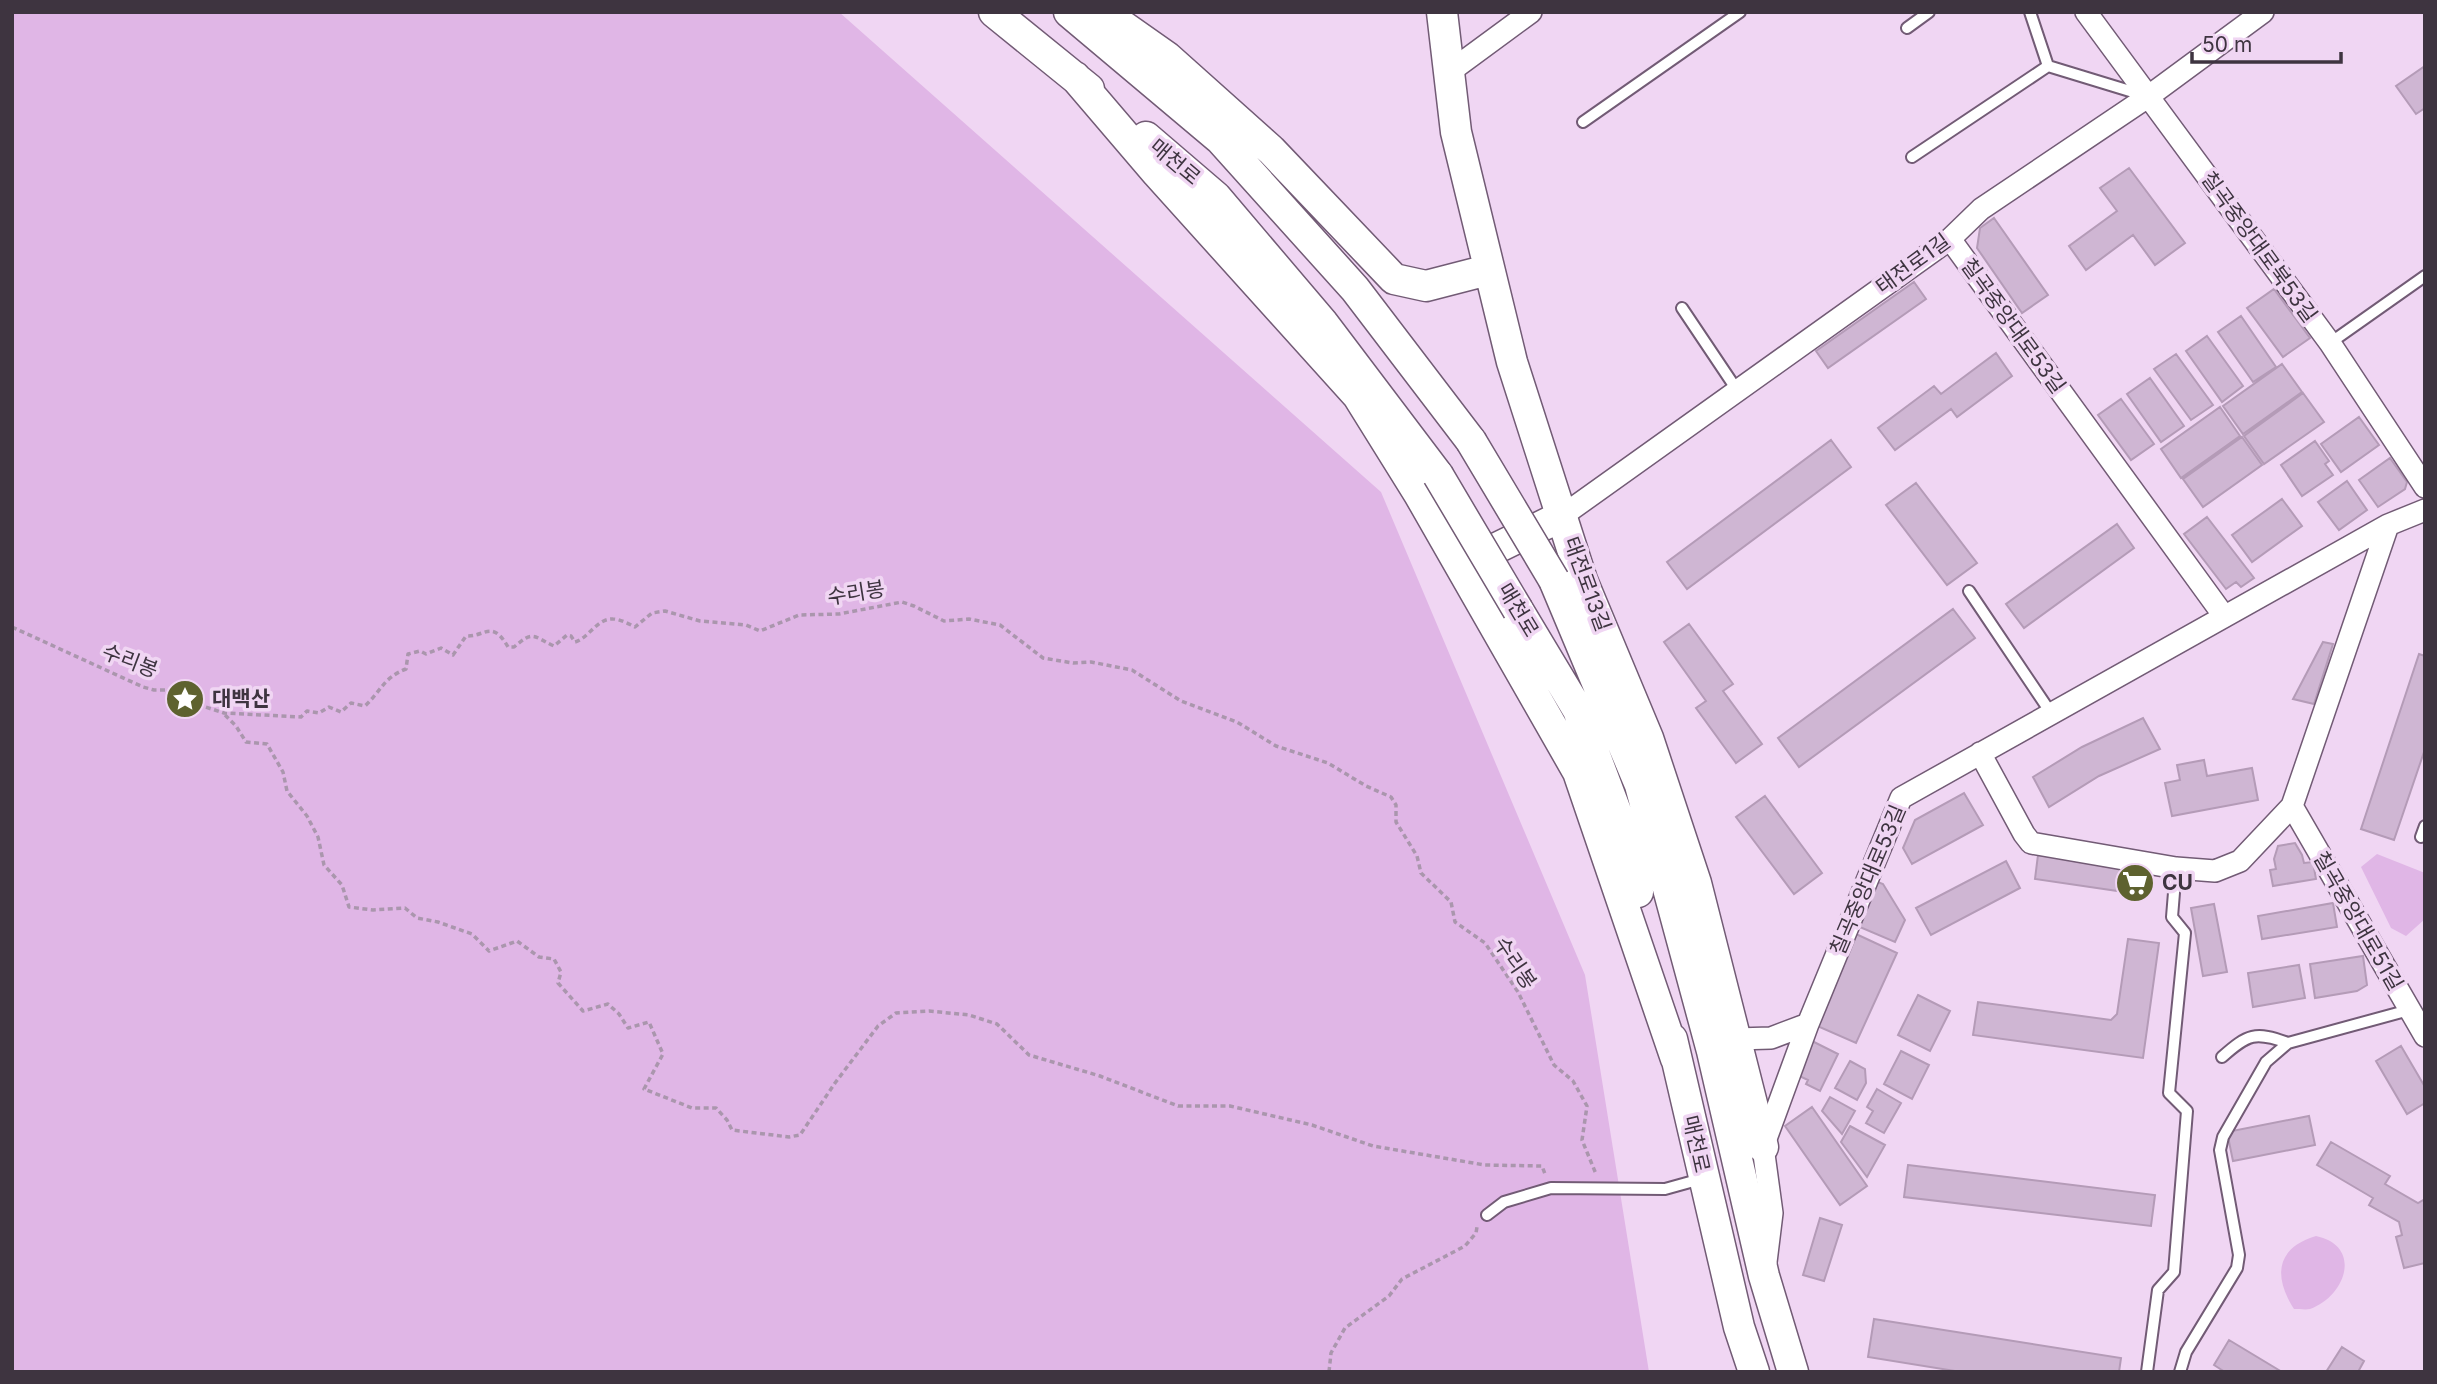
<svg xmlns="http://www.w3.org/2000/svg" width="2437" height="1384" font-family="Inter,'Noto Sans KR',sans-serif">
<rect width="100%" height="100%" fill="#f0d6f3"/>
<path fill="#e0b6e6" d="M 12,12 L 839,12 L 1381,492 L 1585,975 L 1649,1372 L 12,1372 Z
M 2377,854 L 2425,873 L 2425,919 L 2406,936 L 2391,928 L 2361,867 Z
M 2316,1236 C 2363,1246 2346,1296 2310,1309 C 2306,1310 2299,1309 2294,1309 C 2273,1276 2276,1248 2316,1236 Z"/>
<path fill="#cfb6d3" stroke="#b49bb7" stroke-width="2" d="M 2425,66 L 2425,108 L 2416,114 L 2396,86 Z
M 2129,168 L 2185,243 L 2155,265 L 2133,235 L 2086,270 L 2069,246 L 2117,211 L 2100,188 Z
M 1994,218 L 2048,295 L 2022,313 L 1977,248 L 1980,228 Z
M 1914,282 L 1926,299 L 1828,368 L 1816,351 Z
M 2274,289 L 2310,338 L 2283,357 L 2247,308 Z
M 2241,316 L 2276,367 L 2253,382 L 2218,332 Z
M 2207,336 L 2243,386 L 2222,402 L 2186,351 Z
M 1996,353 L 2012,376 L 1957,417 L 1951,409 L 1895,450 L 1878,428 L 1934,386 L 1941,394 Z
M 2176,354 L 2213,405 L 2191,420 L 2154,369 Z
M 2282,364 L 2302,392 L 2243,434 L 2223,406 Z
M 2150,378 L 2184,426 L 2161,442 L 2127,394 Z
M 2303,393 L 2324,422 L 2264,464 L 2244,436 Z
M 2121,399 L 2154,444 L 2131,460 L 2098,415 Z
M 2220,407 L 2240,436 L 2181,478 L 2161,449 Z
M 2359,417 L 2379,445 L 2341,472 L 2321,444 Z
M 2242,437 L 2262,465 L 2203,507 L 2183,479 Z
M 1831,440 L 1851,467 L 1687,589 L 1667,562 Z
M 2315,441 L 2329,461 L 2325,464 L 2333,475 L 2302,496 L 2281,465 Z
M 2390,458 L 2407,482 L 2405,489 L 2378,507 L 2359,480 Z
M 2347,481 L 2367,510 L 2339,530 L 2318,502 Z
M 1916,483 L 1977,563 L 1947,585 L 1886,505 Z
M 2282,499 L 2302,526 L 2252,562 L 2232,535 Z
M 2207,517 L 2254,578 L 2241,587 L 2236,582 L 2226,589 L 2184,534 Z
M 2117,524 L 2134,548 L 2024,628 L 2006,604 Z
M 1953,609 L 1975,638 L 1799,767 L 1778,738 Z
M 1689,624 L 1733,684 L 1723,691 L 1762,744 L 1736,763 L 1696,708 L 1706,701 L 1664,642 Z
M 2323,642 L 2333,644 L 2314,704 L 2293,699 Z
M 2419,654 L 2425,656 L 2425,749 L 2394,840 L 2361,829 Z
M 2143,718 L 2160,749 L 2099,776 L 2049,807 L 2033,777 L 2082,747 Z
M 2204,760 L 2207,776 L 2252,768 L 2258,800 L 2172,816 L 2165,783 L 2180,780 L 2177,765 Z
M 1964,793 L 1983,825 L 1912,864 L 1903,848 L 1915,820 Z
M 1765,796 L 1822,873 L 1794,894 L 1736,817 Z
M 2295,843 L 2302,855 L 2304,863 L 2313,862 L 2316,879 L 2273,886 L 2270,870 L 2276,869 L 2274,859 L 2278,846 Z
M 2038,855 L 2149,872 L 2145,895 L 2035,879 Z
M 2006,861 L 2020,888 L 1931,935 L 1916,908 Z
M 1875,881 L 1883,884 L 1905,920 L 1895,942 L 1855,925 Z
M 2333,903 L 2337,927 L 2262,939 L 2258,916 Z
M 2214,904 L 2227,972 L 2203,976 L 2191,908 Z
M 1856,934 L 1897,953 L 1856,1043 L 1815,1025 Z
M 2128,939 L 2159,943 L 2143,1058 L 1973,1035 L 1978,1002 L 2111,1020 L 2117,1014 Z
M 2363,956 L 2367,985 L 2357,991 L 2315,998 L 2310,964 Z
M 2299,965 L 2305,998 L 2253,1007 L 2248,973 Z
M 1918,995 L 1950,1011 L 1930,1051 L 1898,1035 Z
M 1812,1041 L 1838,1054 L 1820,1091 L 1806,1084 L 1808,1080 L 1795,1074 Z
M 2401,1046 L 2425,1087 L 2425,1103 L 2407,1114 L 2376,1061 Z
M 1901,1051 L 1929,1065 L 1912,1099 L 1884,1084 Z
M 1850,1061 L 1865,1069 L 1866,1083 L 1857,1100 L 1835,1088 Z
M 1877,1089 L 1901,1103 L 1884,1133 L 1866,1123 L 1873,1111 L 1867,1107 Z
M 1830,1097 L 1855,1111 L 1842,1134 L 1822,1111 Z
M 1812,1107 L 1867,1186 L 1840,1205 L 1785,1126 Z
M 2309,1116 L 2315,1145 L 2233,1161 L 2227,1132 Z
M 1850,1126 L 1885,1145 L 1867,1177 L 1841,1142 Z
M 2331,1142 L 2390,1176 L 2385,1184 L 2418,1203 L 2425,1199 L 2425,1263 L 2404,1268 L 2396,1237 L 2402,1235 L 2399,1222 L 2369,1205 L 2373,1198 L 2317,1165 Z
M 1908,1165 L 2155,1195 L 2151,1226 L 1904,1197 Z
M 1820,1218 L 1842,1225 L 1824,1281 L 1803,1275 Z
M 1874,1319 L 2121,1358 L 2119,1372 L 1961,1372 L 1868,1357 Z
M 2229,1340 L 2282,1372 L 2225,1372 L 2214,1365 Z
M 2342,1347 L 2364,1361 L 2358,1372 L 2326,1372 Z"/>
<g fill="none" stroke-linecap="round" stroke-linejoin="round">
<defs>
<path id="service" d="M 2030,12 L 2048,66
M 1907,28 L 1929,12
M 1583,122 L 1740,12
M 1912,157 L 2048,66 L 2143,95
M 1682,308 L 1737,390
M 2330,343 L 2425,276
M 1969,591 L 2051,713
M 2421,837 L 2425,826
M 2222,1057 C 2248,1034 2255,1031 2288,1043
M 1487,1215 L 1504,1202 L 1551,1188 L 1665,1189 L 1701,1179
M 2147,1372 L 2158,1290 L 2174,1272 L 2187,1111 L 2169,1093 L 2185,933 L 2172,917 L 2176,868
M 2180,1372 L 2186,1352 L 2237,1268 L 2239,1255 L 2220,1150 L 2223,1137 L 2266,1062 L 2288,1043 L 2409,1010"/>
<path id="minor" d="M 2086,12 L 2330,343 L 2425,487
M 1448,73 L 1531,12
M 1950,239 L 2224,616
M 1562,516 L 1950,239 L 1981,209 L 2149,96 L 2263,12
M 1980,753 L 2024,834 L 2031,843 L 2176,868 L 2215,871 L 2240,861 L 2292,806 L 2388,525
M 2292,806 L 2425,1036
M 1736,1039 L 1771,1038 L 1808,1024
M 1766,1262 L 1772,1213 L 1763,1147 L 1808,1024 L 1901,798 L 2388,525 L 2425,510"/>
<path id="secondary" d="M 994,12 L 1089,89
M 1069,12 L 1220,139 L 1355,289 L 1471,441
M 1103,12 L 1167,57 L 1271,150 L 1394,279 L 1426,286 L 1484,271 L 1490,272
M 1442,12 L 1456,132 L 1512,362 L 1582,580 L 1648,738 L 1696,883 L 1763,1147
M 1075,77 L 1157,173 L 1358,396 L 1419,494 L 1578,772 L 1676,1059
M 1146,137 L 1216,197 L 1323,323 L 1438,475
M 1462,565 L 1562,516
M 1554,580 L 1640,785 L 1712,1051 L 1764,1276 L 1793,1372
M 1518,610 L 1578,710 L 1617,814 L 1638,892
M 1672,1039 L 1739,1327 L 1754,1372"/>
</defs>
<use href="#service" stroke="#725b75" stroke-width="14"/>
<use href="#minor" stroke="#725b75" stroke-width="24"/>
<use href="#secondary" stroke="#725b75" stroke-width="33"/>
<path stroke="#aa96ad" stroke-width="3.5" stroke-dasharray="5 3.5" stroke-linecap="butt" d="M 12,627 L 143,687 L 154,690 L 176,690 L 193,703 L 224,713 L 301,717 L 307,711 L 319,713 L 329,707 L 341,712 L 351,703 L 365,706 C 382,690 383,678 406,669 L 408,654 L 420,651 L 426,654 L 441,648 L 453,655 L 466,636 C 485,637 492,619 508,647 L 514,647 C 534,630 532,636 554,646 L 567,635 L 571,636 L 575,642 C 589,638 597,618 613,619 C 620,619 629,624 635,627 L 652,613 L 665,611 L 700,621 L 746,625 L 760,631 L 799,615 L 839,614 L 902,602 L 914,606 L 944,621 L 969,619 L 1000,625 L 1043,658 L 1073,663 L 1091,662 L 1132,670 L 1181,701 L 1237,722 L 1276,746 L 1328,763 L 1366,786 L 1391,797 L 1396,805 L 1396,822 L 1417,856 L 1421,873 L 1451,902 L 1455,922 L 1485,943 L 1518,992 L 1554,1065 L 1573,1081 L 1587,1106 L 1582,1140 L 1596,1174
M 225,715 L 236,726 L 246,742 L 267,744 L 283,772 L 287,791 L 307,816 L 318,837 L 324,865 L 342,885 L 349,907 L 373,910 L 405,908 L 417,918 L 438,922 L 472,934 L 489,951 L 517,941 L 539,957 L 554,959 L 561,972 L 558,983 L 583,1011 L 608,1004 L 619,1014 L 628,1028 L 649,1022 L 663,1054 L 644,1089 L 692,1108 L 716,1108 L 727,1120 L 732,1130 L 789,1137 L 800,1135 L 835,1083 L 878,1026 L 896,1013 L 929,1011 L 969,1015 L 997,1024 L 1029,1055 L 1100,1076 L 1178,1106 L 1230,1106 L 1312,1125 L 1373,1146 L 1485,1165 L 1542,1166 L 1545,1174
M 1329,1372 L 1331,1353 L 1345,1328 L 1389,1296 L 1402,1279 L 1465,1246 L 1476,1233 L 1477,1227"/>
<use href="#service" stroke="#fff" stroke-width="10"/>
<use href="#minor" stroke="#fff" stroke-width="21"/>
<use href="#secondary" stroke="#fff" stroke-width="30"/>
<defs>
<path id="secondary-bridge" d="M 1471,441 L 1554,580
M 1438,475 L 1518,610"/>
</defs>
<use href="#secondary-bridge" stroke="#725b75" stroke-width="33" stroke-linecap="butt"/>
<use href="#secondary-bridge" stroke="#fff" stroke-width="30"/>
</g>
<defs>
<symbol id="sight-disc" viewBox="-11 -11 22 22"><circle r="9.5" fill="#5e622f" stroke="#f0d6f3"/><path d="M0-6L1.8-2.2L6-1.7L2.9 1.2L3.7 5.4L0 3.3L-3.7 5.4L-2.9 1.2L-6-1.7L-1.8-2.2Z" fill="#fff"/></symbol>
<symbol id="supermarket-disc" viewBox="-11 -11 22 22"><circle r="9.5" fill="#5e622f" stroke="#f0d6f3"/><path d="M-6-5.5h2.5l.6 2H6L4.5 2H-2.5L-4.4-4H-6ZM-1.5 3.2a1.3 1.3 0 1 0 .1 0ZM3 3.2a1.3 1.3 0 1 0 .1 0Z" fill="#fff"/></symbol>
</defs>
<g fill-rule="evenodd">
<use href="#sight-disc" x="163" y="677" width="44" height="44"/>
<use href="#supermarket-disc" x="2113" y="861" width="44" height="44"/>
</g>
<g text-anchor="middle" stroke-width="7" stroke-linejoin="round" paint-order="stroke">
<g font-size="21" fill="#3e3440" stroke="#f0d6f3">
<text transform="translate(1175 162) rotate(40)" y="7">매천로</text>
<text transform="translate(2259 247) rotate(54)" y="7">칠곡중앙대로북53길</text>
<text transform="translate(1913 264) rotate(-36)" y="7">태전로1길</text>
<text transform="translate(2013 326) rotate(54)" y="7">칠곡중앙대로53길</text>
<text transform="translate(1587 584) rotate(70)" y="7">태전로13길</text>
<text transform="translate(856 593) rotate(-9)" y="7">수리봉</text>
<text transform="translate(1518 610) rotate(59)" y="7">매천로</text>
<text transform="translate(130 661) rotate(21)" y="7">수리봉</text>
<text transform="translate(1868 880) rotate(-67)" y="7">칠곡중앙대로53길</text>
<text transform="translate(2358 921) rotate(60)" y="7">칠곡중앙대로51길</text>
<text transform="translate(1515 963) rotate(56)" y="7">수리봉</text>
<text transform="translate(1696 1144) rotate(77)" y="7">매천로</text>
</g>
<g font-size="21" font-weight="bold" fill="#3e3440" stroke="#f0d6f3" text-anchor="start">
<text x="212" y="706">대백산</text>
<text x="2162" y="890">CU</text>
</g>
</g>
<rect width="2437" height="1384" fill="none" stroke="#3e3440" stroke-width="28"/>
<path d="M2192 52v10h149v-10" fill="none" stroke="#3e3440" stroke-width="3.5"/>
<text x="2202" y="52" font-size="21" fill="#3e3440" stroke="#f0d6f3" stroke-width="5" paint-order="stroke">50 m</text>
</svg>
